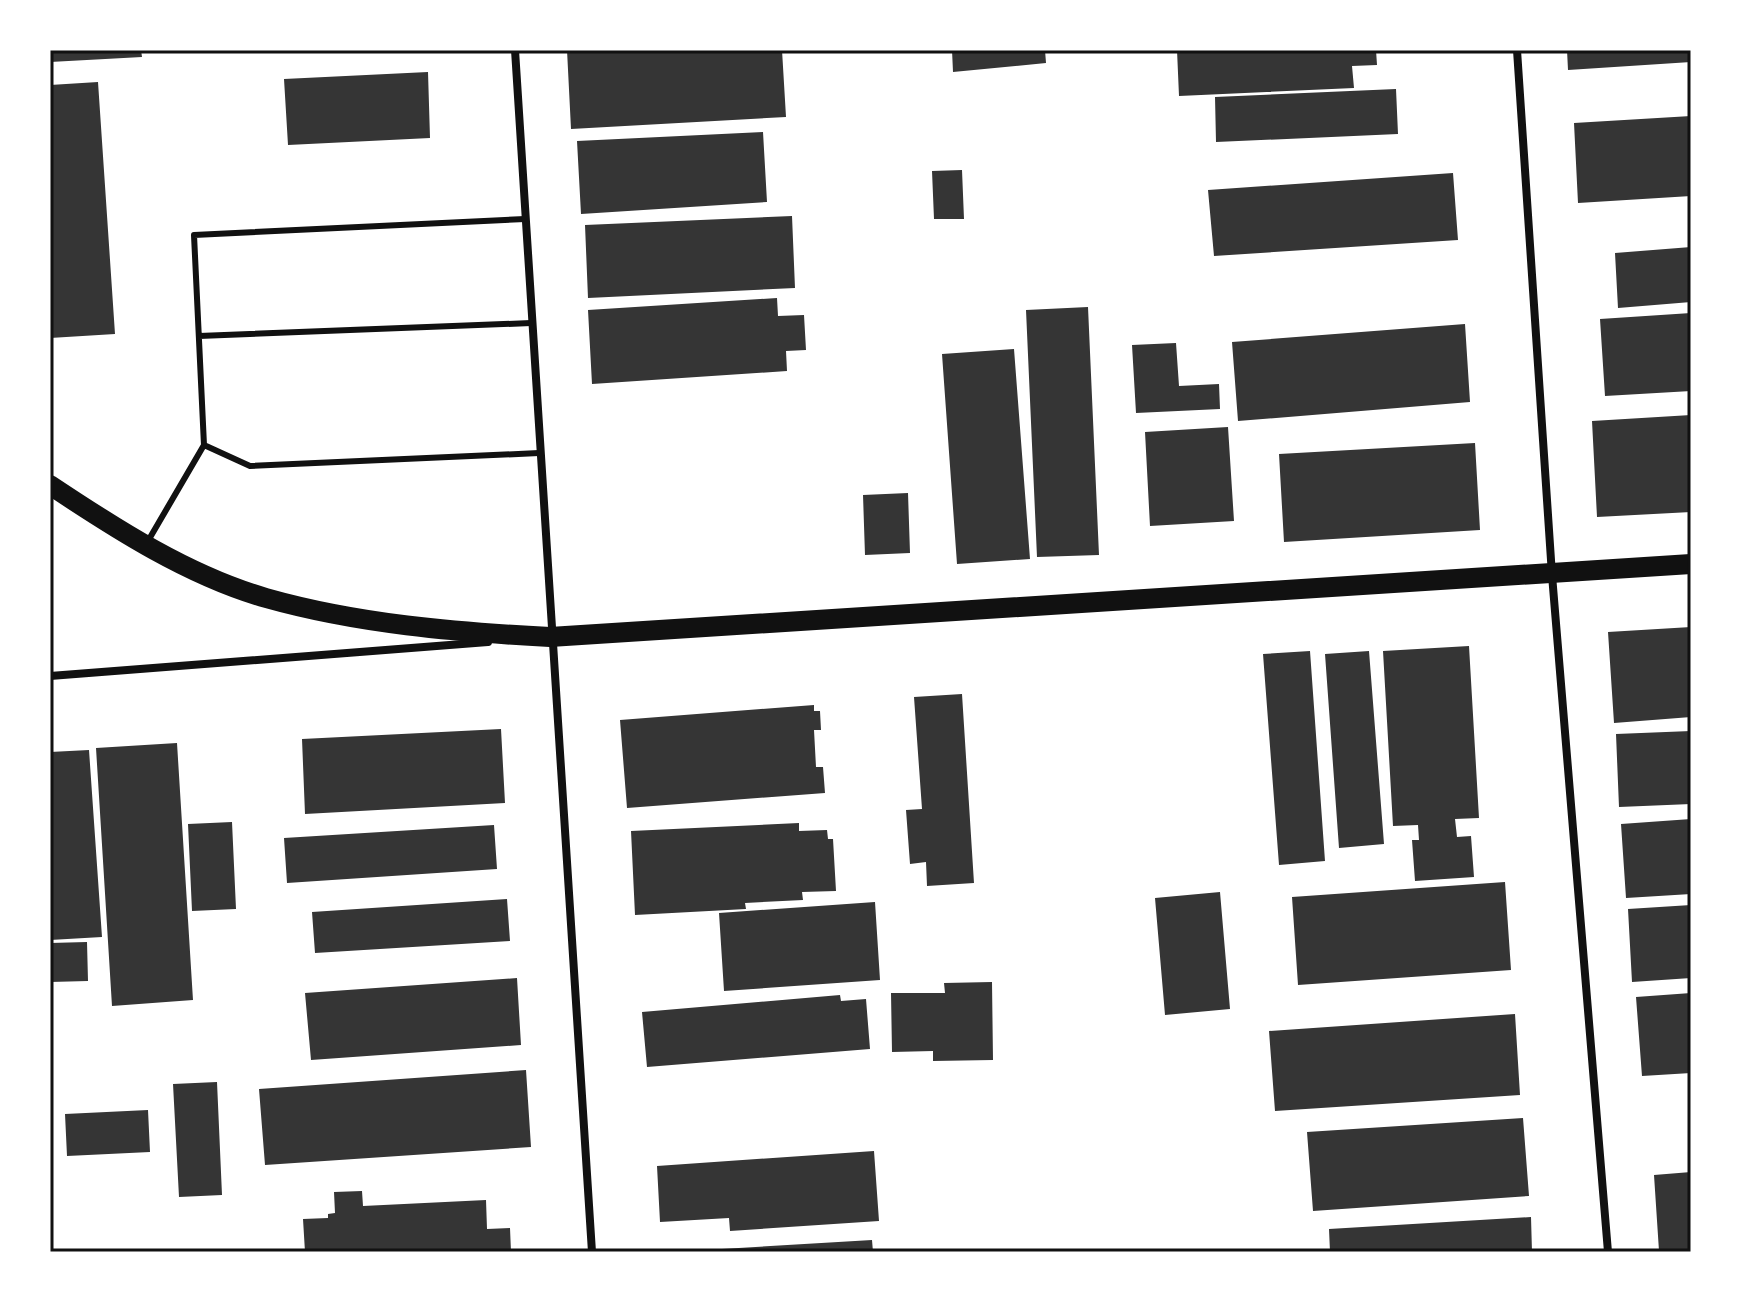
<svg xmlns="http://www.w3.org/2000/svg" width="1741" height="1302" font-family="'Exo 2',sans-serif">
<rect width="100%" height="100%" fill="#fff"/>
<path fill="#353535" d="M 50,50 L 141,50 L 142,57 L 50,62 Z
M 567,50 L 782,50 L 786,117 L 571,129 Z
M 952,50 L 1045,50 L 1046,63 L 953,72 Z
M 1177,50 L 1376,50 L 1377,65 L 1352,66 L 1354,88 L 1179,96 Z
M 1567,50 L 1691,50 L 1691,62 L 1568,70 Z
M 428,72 L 430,138 L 288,145 L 284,79 Z
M 98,82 L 115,334 L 50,338 L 50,85 Z
M 1396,89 L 1398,134 L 1216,142 L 1215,97 Z
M 1691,116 L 1691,196 L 1578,203 L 1574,123 Z
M 763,132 L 767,202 L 581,214 L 577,141 Z
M 962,170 L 964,219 L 934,219 L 932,171 Z
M 1453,173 L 1458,240 L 1214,256 L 1208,190 Z
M 792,216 L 795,288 L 588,298 L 585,225 Z
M 1691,247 L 1691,302 L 1618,308 L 1615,253 Z
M 777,298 L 778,316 L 804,315 L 806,350 L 786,351 L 787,371 L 592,384 L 588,310 Z
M 1088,307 L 1099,555 L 1037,557 L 1026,310 Z
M 1691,313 L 1691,391 L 1605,396 L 1600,319 Z
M 1465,324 L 1470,402 L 1238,421 L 1232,342 Z
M 1176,343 L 1179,386 L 1219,384 L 1220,409 L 1136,413 L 1132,345 Z
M 1014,349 L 1030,559 L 957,564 L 942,354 Z
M 1691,415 L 1691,512 L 1597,517 L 1592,421 Z
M 1228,427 L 1234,521 L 1150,526 L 1145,432 Z
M 1475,443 L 1480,530 L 1284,542 L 1279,454 Z
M 908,493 L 910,553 L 865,555 L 863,495 Z
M 1691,627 L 1691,717 L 1614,723 L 1608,632 Z
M 1469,646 L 1479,818 L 1455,819 L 1457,837 L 1471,836 L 1474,877 L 1415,881 L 1412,840 L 1419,840 L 1418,825 L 1393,826 L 1383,651 Z
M 1310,651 L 1325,861 L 1279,865 L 1263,654 Z
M 1369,651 L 1384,844 L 1339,848 L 1325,654 Z
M 962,694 L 974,883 L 927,886 L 926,862 L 910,864 L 906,810 L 922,809 L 914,697 Z
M 814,705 L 814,711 L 820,711 L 821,730 L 814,730 L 816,767 L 823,767 L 825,793 L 627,808 L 620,720 Z
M 501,729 L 505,803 L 305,814 L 302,739 Z
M 1691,731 L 1691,804 L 1619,807 L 1616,734 Z
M 177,743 L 193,1000 L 112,1006 L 96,748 Z
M 89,750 L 102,937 L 50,940 L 50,752 Z
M 1691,819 L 1691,894 L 1626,898 L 1621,824 Z
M 232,822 L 236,909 L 192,911 L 188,824 Z
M 799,823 L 799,831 L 827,830 L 828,839 L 833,839 L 836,891 L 802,892 L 803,900 L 745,903 L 746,909 L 635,915 L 631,831 Z
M 494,825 L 497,869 L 287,883 L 284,838 Z
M 1505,882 L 1511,970 L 1298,985 L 1292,897 Z
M 1220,892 L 1230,1009 L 1165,1015 L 1155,898 Z
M 507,899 L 510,941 L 315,953 L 312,912 Z
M 875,902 L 880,980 L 724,991 L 719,913 Z
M 1691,905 L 1691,978 L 1632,982 L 1628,909 Z
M 87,942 L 88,981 L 50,982 L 50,943 Z
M 517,978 L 521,1045 L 311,1060 L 305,993 Z
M 992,982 L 993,1060 L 933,1061 L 933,1051 L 892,1052 L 891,993 L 945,993 L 944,983 Z
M 1691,993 L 1691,1073 L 1642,1076 L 1636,997 Z
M 840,995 L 841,1001 L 866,999 L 870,1049 L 647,1067 L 642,1012 Z
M 1515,1014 L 1520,1095 L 1275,1111 L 1269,1031 Z
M 526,1070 L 531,1147 L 265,1165 L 259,1089 Z
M 217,1082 L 222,1195 L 179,1197 L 173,1084 Z
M 148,1110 L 150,1152 L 67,1156 L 65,1114 Z
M 1523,1118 L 1529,1196 L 1313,1211 L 1307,1132 Z
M 874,1151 L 879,1221 L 730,1231 L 729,1218 L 660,1222 L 657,1166 Z
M 1691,1172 L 1691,1249 L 1659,1251 L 1654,1175 Z
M 362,1191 L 363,1206 L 486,1200 L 487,1229 L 510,1228 L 511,1252 L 305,1252 L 303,1219 L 328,1218 L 328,1214 L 335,1213 L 334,1192 Z
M 1531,1217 L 1532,1252 L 1330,1252 L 1329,1229 Z
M 872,1240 L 873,1252 L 705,1252 L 705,1250 Z"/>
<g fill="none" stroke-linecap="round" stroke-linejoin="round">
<path stroke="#111" stroke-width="6" d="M 199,336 L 531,323
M 204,445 L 250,466 L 539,453
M 148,541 L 204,445 L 194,235 L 525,219"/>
<path stroke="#111" stroke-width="8" d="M 515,50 L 592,1252
M 1517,50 L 1552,575 L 1608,1252
M 50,676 L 488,642"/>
<path stroke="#111" stroke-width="20" d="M 50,485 C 116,529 189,576 266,598 C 358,624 455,632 550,637 L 1691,564"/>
</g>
<rect width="1741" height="1302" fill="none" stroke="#ffffff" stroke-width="104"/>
<rect x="52" y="52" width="1637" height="1198" fill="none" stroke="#111" stroke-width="3"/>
</svg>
